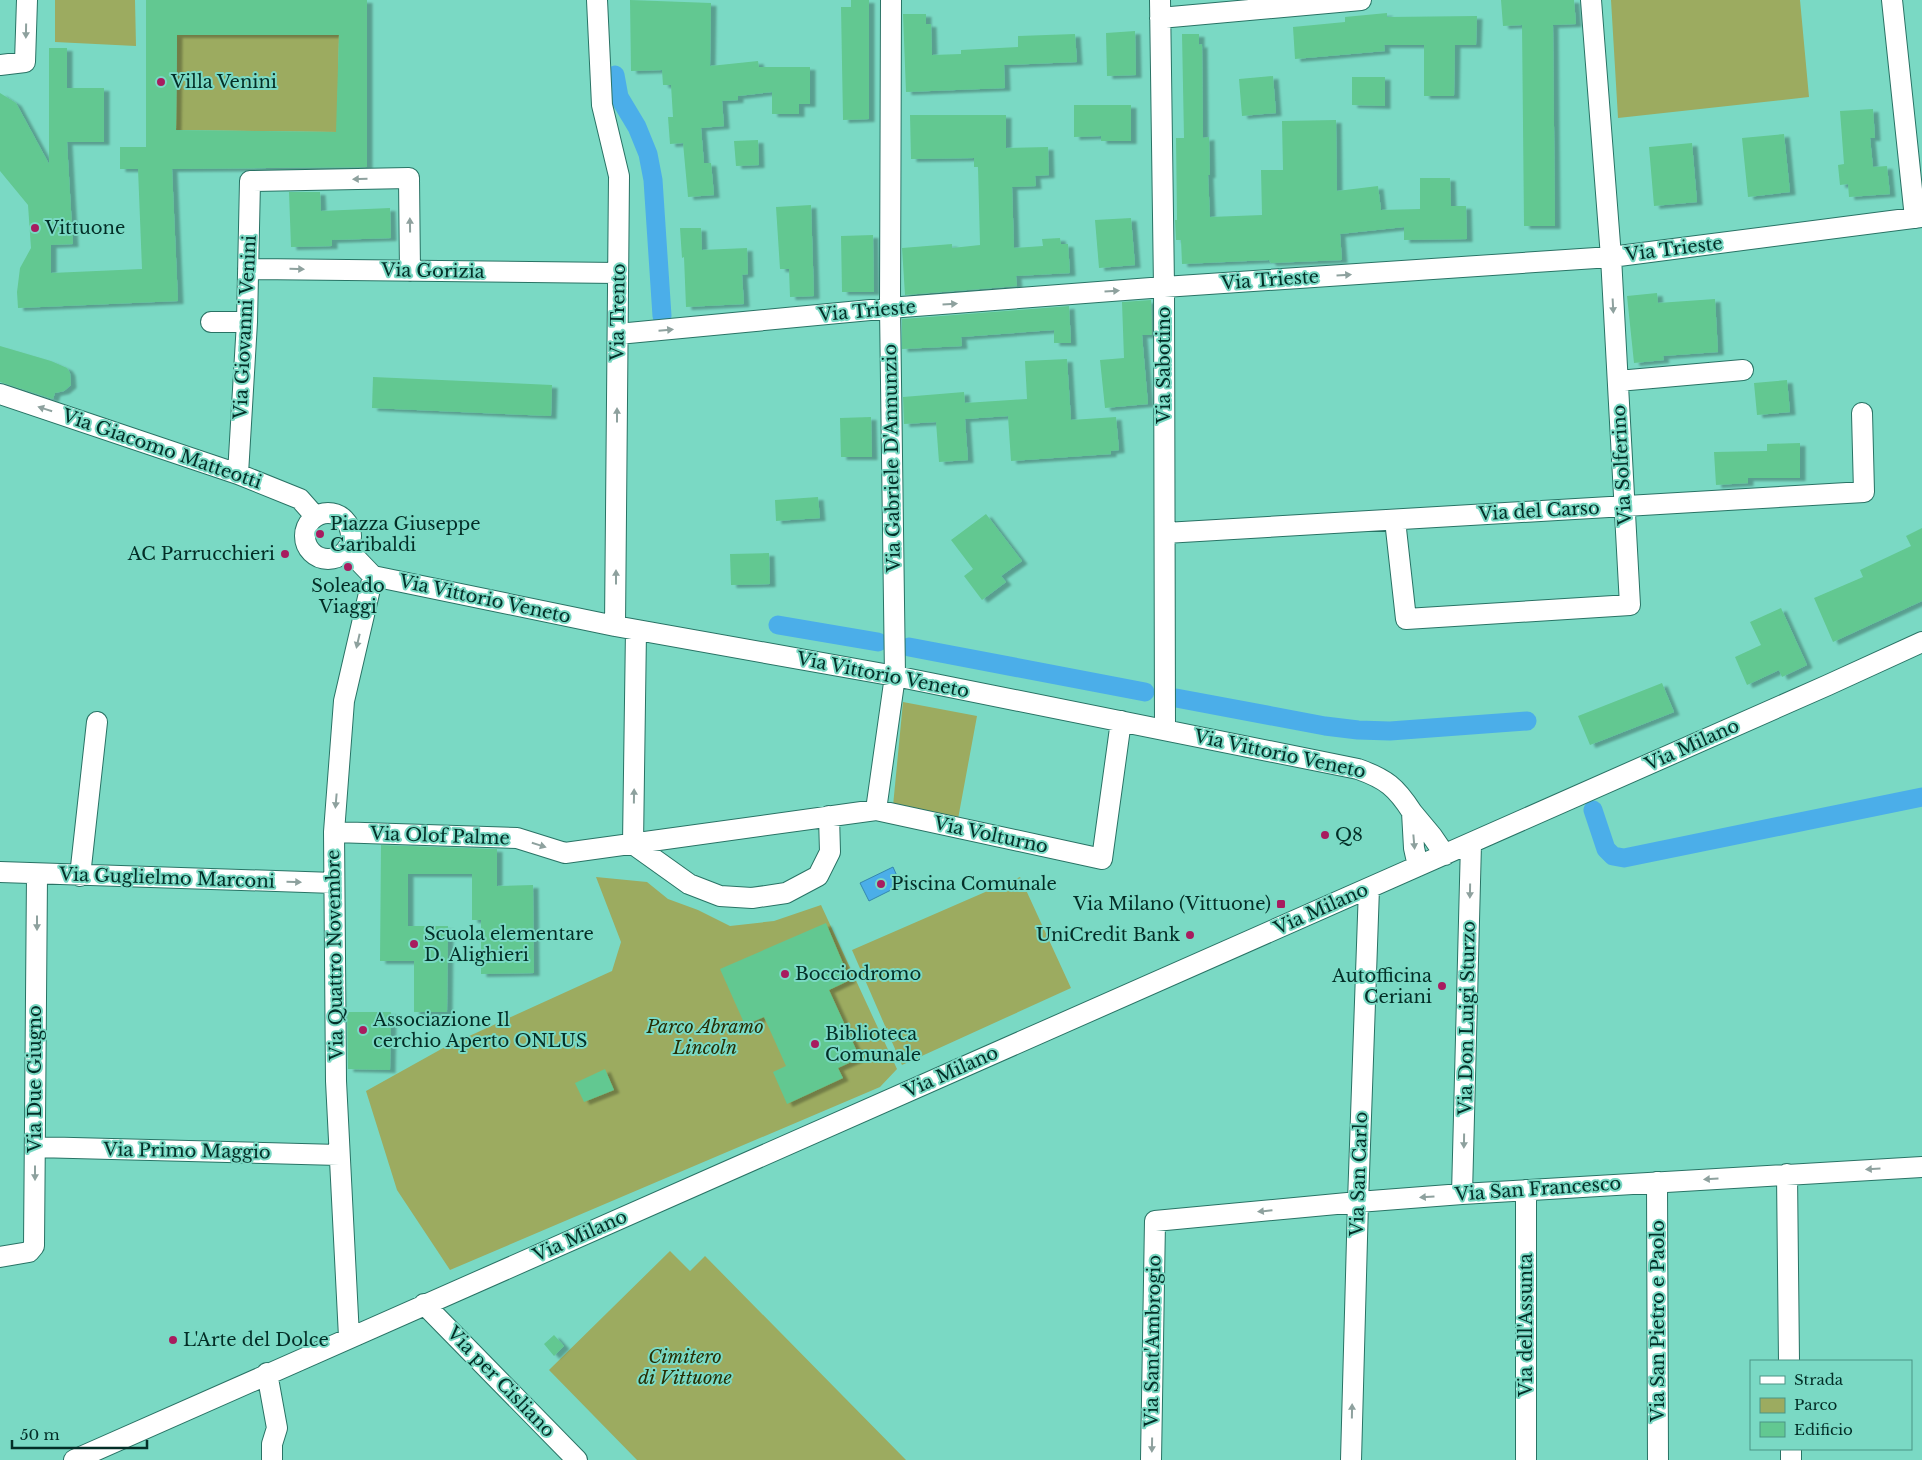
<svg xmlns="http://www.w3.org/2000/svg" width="1922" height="1460" font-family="'Libre Baskerville',serif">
<defs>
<filter id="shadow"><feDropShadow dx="5.5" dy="3" stdDeviation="1" flood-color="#0004"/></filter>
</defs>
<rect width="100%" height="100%" fill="#7ad9c4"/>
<path fill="#9cab60" d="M 55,0 L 135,0 L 136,46 L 55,42 Z
M 1611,0 L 1800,0 L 1809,97 L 1618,118 Z
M 177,35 L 339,35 L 337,132 L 176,130 Z
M 903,702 L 977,716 L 958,819 L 893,806 Z
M 596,877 L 647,882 L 668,899 L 698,910 L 730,926 L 774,921 L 821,905 L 897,1069 L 880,1087 L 450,1270 L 397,1190 L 366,1091 L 445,1047 L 612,971 L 621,942 Z
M 1020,877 L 1071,988 L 902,1065 L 852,950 Z
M 670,1251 L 690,1271 L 705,1256 L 906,1460 L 637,1460 L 549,1370 Z"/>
<path fill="#4baee9" stroke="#3588af" d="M 893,867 L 901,885 L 869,901 L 860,883 Z"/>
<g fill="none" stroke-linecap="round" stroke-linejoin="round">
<path stroke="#4baee9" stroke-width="19" d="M 615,75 L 619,97 L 637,127 L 648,154 L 653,180 L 662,316
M 778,625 L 878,642
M 909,647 L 1145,692
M 1176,698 L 1325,726 L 1358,730 L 1390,731 L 1527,721
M 1593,810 L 1606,849 L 1613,856 L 1624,858 L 1922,797"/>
</g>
<path fill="#62c891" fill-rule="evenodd" filter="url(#shadow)" d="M 146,0 L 367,0 L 367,167 L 172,169 L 178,301 L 18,308 L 17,292 L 20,268 L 31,248 L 28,205 L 0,171 L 0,93 L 16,103 L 49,164 L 49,48 L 67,48 L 67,88 L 104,88 L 104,142 L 67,142 L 73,244 L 51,245 L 51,273 L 142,269 L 138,169 L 120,169 L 120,147 L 146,147 ZM 177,35 L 339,35 L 336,132 L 176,130 Z
M 630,0 L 711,3 L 710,66 L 758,61 L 759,67 L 810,67 L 810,104 L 799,104 L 799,114 L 772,114 L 772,92 L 738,96 L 738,100 L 722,101 L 724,126 L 701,128 L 704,163 L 711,163 L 714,195 L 688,197 L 683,143 L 670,144 L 668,117 L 673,117 L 671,85 L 663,85 L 662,70 L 631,71 Z
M 851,0 L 869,0 L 869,119 L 843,120 L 841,7 L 851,7 Z
M 1501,0 L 1574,0 L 1576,24 L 1553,25 L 1555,226 L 1524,226 L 1522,25 L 1503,26 Z
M 1387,13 L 1387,17 L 1477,16 L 1476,45 L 1455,45 L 1454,96 L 1424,96 L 1424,45 L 1384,45 L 1385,51 L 1295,59 L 1293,27 L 1345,22 L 1345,17 Z
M 903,14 L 926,14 L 926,24 L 931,24 L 932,55 L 961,54 L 961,50 L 1018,47 L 1018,36 L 1075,34 L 1077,62 L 1004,65 L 1005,88 L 906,92 Z
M 1135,31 L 1136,75 L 1107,76 L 1106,33 Z
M 1182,34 L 1199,34 L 1199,45 L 1202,44 L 1203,138 L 1209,137 L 1210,175 L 1208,175 L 1210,217 L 1262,215 L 1261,170 L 1283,170 L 1282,121 L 1336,120 L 1337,191 L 1378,186 L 1381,210 L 1420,209 L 1420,178 L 1450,178 L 1451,206 L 1466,206 L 1467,239 L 1404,240 L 1404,227 L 1340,234 L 1342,260 L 1271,263 L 1269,260 L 1182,264 L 1181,240 L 1176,240 L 1175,220 L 1177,220 L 1176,138 L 1184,138 Z
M 1273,76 L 1276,113 L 1242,116 L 1239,79 Z
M 1352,77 L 1385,77 L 1385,106 L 1352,105 Z
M 1074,105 L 1131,105 L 1131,141 L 1101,141 L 1101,136 L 1074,137 Z
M 1873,109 L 1875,138 L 1870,138 L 1873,167 L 1887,166 L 1890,194 L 1849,197 L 1848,184 L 1840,185 L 1838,165 L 1844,164 L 1840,111 Z
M 910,115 L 1006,115 L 1006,148 L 1048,147 L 1049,175 L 1035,176 L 1036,186 L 1012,187 L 1014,248 L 1043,246 L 1042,239 L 1060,238 L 1061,244 L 1068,244 L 1070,273 L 1016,276 L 1017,286 L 905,295 L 902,248 L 952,244 L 952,248 L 980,245 L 978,167 L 974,167 L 974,158 L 911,159 Z
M 1784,134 L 1790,192 L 1748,197 L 1742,138 Z
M 758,140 L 759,165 L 736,166 L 734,141 Z
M 1692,143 L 1697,202 L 1654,206 L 1649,147 Z
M 289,192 L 320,192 L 321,211 L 390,208 L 391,238 L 332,240 L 332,246 L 291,247 Z
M 811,205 L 814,296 L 790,297 L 789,269 L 780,269 L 776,207 Z
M 1131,218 L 1135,265 L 1099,268 L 1095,220 Z
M 680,228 L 701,228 L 702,250 L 747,248 L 748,274 L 742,275 L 744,304 L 686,307 L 684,257 L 682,258 Z
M 873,235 L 874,292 L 842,292 L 841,236 Z
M 1657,293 L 1658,303 L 1715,299 L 1718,352 L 1663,356 L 1664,360 L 1634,363 L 1627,296 Z
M 1151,300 L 1152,335 L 1142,335 L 1148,404 L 1105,408 L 1100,360 L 1124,358 L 1122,302 Z
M 1069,306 L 1071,343 L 1054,343 L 1054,330 L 961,337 L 962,346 L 902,349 L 902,319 Z
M 0,346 L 51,361 L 67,368 L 70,373 L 71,385 L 64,391 L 55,393 L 53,399 L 0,382 Z
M 1067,359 L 1071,420 L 1116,417 L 1119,450 L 1111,451 L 1111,454 L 1011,461 L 1008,416 L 965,419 L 968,460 L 939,462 L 936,422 L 904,424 L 903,397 L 964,392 L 965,403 L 1027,399 L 1025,361 Z
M 373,377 L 552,385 L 551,416 L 372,408 Z
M 1787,380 L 1790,412 L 1757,415 L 1754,383 Z
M 871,417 L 872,457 L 841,457 L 840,418 Z
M 1800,443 L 1800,478 L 1748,478 L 1748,483 L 1716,485 L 1714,452 L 1767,451 L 1767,444 Z
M 818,497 L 820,518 L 776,521 L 775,500 Z
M 986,514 L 1022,561 L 1001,576 L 1006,582 L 982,600 L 964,576 L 973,569 L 951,540 Z
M 1922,528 L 1922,601 L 1833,642 L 1814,598 L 1863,577 L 1860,570 L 1911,546 L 1906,536 Z
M 769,553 L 770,584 L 731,585 L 730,554 Z
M 1781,608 L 1807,665 L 1782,677 L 1779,670 L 1747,685 L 1735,657 L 1761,645 L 1750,622 Z
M 1662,683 L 1674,712 L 1590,745 L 1578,716 Z
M 381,845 L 497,849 L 497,886 L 533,885 L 534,973 L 481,974 L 481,920 L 472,920 L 472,874 L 408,874 L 408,926 L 448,926 L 447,1012 L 414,1012 L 414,961 L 380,961 Z
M 826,923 L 850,980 L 829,990 L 860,1058 L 838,1068 L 843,1078 L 787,1104 L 773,1072 L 786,1066 L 764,1017 L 745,1025 L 720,969 Z
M 347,1012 L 391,1012 L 390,1070 L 348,1069 Z
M 605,1069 L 614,1090 L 584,1102 L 575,1083 Z
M 554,1335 L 564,1346 L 554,1356 L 544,1344 Z"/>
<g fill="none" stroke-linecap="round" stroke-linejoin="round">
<defs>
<path id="minor" d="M 597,0 L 602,105 L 619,176 L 615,626
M 1160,0 L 1164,287 L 1165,729
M 1892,0 L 1915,218
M 1160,18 L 1361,0
M 0,65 L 25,62 L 27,0
M 248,269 L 618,273
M 211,322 L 247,322
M 618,334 L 902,307 L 1164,287 L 1611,257 L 1922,217
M 1618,381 L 1743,370
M 0,394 L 238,474 L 300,499 L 315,516
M 238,474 L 247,322 L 250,181 L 409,178 L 410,271
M305 536a23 23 0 1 1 46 0a23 23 0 1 1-46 0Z
M 1395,520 L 1406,619 L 1630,605 L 1611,257 L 1591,0
M 1165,533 L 1864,492 L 1862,413
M 348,550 L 373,576 L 615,626 L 895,676 L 1358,769 C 1386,779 1396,787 1412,812
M 876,810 L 895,676 L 890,308 L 891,0
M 334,832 L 517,838 L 565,853 L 876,810 L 1102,859 L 1121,721
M 633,844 L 689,884 L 720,896 L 752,898 L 786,893 L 818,876 L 830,852 L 829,816
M 633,844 L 636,630
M 1418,866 L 1414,848 L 1412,812 L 1432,836 L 1445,855
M 0,872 L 334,883
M 80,876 L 97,722
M 35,1147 L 339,1155
M 1787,1174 L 1789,1361
M 1657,1182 L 1658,1460
M 1462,1194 L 1471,843
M 0,1257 L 29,1252 L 34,1246 L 37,875
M 424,1304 L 577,1460
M 349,1337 L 336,1081 L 334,832 L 344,701 L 373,576
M 267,1373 L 277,1428 L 272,1444 L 272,1460
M 1791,1449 L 1791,1460
M 74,1460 L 1828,685 L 1922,642
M 1151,1460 L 1155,1221 L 1358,1202 L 1462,1194 L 1922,1167
M 1351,1460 L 1358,1202 L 1369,888
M 1526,1460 L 1526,1190"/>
</defs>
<use href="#minor" stroke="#297365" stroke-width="22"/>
<use href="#minor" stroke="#fff" stroke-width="20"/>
</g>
<defs><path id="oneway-solid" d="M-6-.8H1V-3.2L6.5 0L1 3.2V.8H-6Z" transform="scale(1.25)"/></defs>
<g fill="#8ea19e">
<use href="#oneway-solid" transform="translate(26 31) rotate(91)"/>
<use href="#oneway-solid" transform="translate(360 179) rotate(179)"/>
<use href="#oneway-solid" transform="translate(410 225) rotate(-91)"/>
<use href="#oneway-solid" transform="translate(297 269) rotate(1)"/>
<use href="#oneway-solid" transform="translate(1344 275) rotate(-4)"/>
<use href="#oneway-solid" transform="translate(1112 291) rotate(-4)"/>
<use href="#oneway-solid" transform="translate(950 304) rotate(-4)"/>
<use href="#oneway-solid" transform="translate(1613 306) rotate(87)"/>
<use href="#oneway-solid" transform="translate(666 330) rotate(-5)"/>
<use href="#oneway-solid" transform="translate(45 409) rotate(-162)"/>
<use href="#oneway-solid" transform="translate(617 415) rotate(-90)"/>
<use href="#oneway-solid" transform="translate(616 577) rotate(-90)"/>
<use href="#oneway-solid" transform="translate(358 641) rotate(103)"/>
<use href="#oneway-solid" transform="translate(634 796) rotate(-89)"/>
<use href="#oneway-solid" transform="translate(336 801) rotate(95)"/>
<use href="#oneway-solid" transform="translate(1414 842) rotate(85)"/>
<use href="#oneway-solid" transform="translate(539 845) rotate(17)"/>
<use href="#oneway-solid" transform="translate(294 882) rotate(2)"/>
<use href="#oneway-solid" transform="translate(1470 891) rotate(91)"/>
<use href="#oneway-solid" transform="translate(37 923) rotate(90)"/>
<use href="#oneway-solid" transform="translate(1464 1141) rotate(91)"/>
<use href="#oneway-solid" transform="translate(1873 1169) rotate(177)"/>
<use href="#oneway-solid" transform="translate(35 1173) rotate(90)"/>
<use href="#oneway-solid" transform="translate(1711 1179) rotate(177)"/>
<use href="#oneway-solid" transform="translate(1427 1197) rotate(176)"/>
<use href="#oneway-solid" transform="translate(1265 1211) rotate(174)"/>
<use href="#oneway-solid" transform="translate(1352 1411) rotate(-89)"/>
<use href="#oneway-solid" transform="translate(1152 1445) rotate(91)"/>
</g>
<g fill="#a81c5f" stroke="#7ad9c4" stroke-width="2">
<circle cx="161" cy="82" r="5"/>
<circle cx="35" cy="228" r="5"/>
<circle cx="320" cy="534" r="5"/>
<circle cx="285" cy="554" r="5"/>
<circle cx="348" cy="567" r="5"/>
<circle cx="1325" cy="835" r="5"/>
<circle cx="881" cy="884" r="5"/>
<rect x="1276" y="899" width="10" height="10" rx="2.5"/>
<circle cx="1190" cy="935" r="5"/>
<circle cx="414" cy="944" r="5"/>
<circle cx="785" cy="974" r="5"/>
<circle cx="1442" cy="986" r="5"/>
<circle cx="363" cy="1030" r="5"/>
<circle cx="815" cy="1044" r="5"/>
<circle cx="173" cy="1340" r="5"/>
</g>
<g text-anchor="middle" stroke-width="4" stroke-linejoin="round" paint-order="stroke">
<g font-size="18" fill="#032e27" stroke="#7ad9c4" text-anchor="start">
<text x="171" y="88">Villa Venini</text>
<text x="45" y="234">Vittuone</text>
<text x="330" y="530">Piazza Giuseppe<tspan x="330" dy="21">Garibaldi</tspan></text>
<text x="275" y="560" text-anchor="end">AC Parrucchieri</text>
<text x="348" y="592" text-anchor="middle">Soleado<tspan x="348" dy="21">Viaggi</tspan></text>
<text x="1335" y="841">Q8</text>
<text x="891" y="890">Piscina Comunale</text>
<text x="1271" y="910" text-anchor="end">Via Milano (Vittuone)</text>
<text x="424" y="940">Scuola elementare<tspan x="424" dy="21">D. Alighieri</tspan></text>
<text x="1180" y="941" text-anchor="end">UniCredit Bank</text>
<text x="795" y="980">Bocciodromo</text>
<text x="1432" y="982" text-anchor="end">Autofficina<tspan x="1432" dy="21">Ceriani</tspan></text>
<text x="373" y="1026">Associazione Il<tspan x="373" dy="21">cerchio Aperto ONLUS</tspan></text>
<text x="825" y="1040">Biblioteca<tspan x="825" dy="21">Comunale</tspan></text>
<text x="183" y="1346">L'Arte del Dolce</text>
</g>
<g font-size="18" fill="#032e27" stroke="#7ad9c4">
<text transform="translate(1674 249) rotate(-7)" y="6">Via Trieste</text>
<text transform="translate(433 271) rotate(1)" y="6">Via Gorizia</text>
<text transform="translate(1270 280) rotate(-4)" y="6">Via Trieste</text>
<text transform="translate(867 311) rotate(-5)" y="6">Via Trieste</text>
<text transform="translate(618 312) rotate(-89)" y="6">Via Trento</text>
<text transform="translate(245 327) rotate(-87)" y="6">Via Giovanni Venini</text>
<text transform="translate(1164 365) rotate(-90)" y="6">Via Sabotino</text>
<text transform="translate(162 449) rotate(19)" y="6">Via Giacomo Matteotti</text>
<text transform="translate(892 458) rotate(-91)" y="6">Via Gabriele D'Annunzio</text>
<text transform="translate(1622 465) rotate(-93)" y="6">Via Solferino</text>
<text transform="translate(1539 511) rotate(-3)" y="6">Via del Carso</text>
<text transform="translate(485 599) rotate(12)" y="6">Via Vittorio Veneto</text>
<text transform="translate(883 675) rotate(11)" y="6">Via Vittorio Veneto</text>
<text transform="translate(1692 745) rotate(-24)" y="6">Via Milano</text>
<text transform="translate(1280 754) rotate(12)" y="6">Via Vittorio Veneto</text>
<text transform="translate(991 835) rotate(12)" y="6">Via Volturno</text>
<text transform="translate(440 836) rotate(2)" y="6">Via Olof Palme</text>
<text transform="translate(167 878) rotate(2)" y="6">Via Guglielmo Marconi</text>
<text transform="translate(1321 909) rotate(-24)" y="6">Via Milano</text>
<text transform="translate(335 955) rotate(-91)" y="6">Via Quattro Novembre</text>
<text transform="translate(1467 1018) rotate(-89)" y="6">Via Don Luigi Sturzo</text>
<text transform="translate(951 1072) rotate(-24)" y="6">Via Milano</text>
<text transform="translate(35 1079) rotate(-90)" y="6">Via Due Giugno</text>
<text transform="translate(187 1151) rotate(1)" y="6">Via Primo Maggio</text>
<text transform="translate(1359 1174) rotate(-88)" y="6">Via San Carlo</text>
<text transform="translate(1538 1189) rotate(-4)" y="6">Via San Francesco</text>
<text transform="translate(580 1236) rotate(-24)" y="6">Via Milano</text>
<text transform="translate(1658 1321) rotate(-90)" y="6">Via San Pietro e Paolo</text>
<text transform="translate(1526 1325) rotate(-90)" y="6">Via dell'Assunta</text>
<text transform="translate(1153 1341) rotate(-89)" y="6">Via Sant'Ambrogio</text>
<text transform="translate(501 1382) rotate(46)" y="6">Via per Cisliano</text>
</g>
<g font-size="18" font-style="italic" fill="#282e04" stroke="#7ad9c4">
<text x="705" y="1033">Parco Abramo<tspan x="705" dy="21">Lincoln</tspan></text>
<text x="685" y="1363">Cimitero<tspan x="685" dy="21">di Vittuone</tspan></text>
</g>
</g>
<rect x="1750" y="1360" width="162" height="90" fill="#7ad9c4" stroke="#4a9585"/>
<rect x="1760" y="1376" width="25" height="8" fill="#ffffff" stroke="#4a9585"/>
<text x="1794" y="1385" font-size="15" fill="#032e27">Strada</text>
<rect x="1760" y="1398" width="25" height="15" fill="#9cab60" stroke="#4a9585"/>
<text x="1794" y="1410" font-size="15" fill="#032e27">Parco</text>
<rect x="1760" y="1422" width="25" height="15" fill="#62c891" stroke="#4a9585"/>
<text x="1794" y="1435" font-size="15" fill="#032e27">Edificio</text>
<path d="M12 1440v8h135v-8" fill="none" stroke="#032e27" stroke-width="2.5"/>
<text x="20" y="1440" font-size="15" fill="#032e27" stroke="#7ad9c4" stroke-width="4" paint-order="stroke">50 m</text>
</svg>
